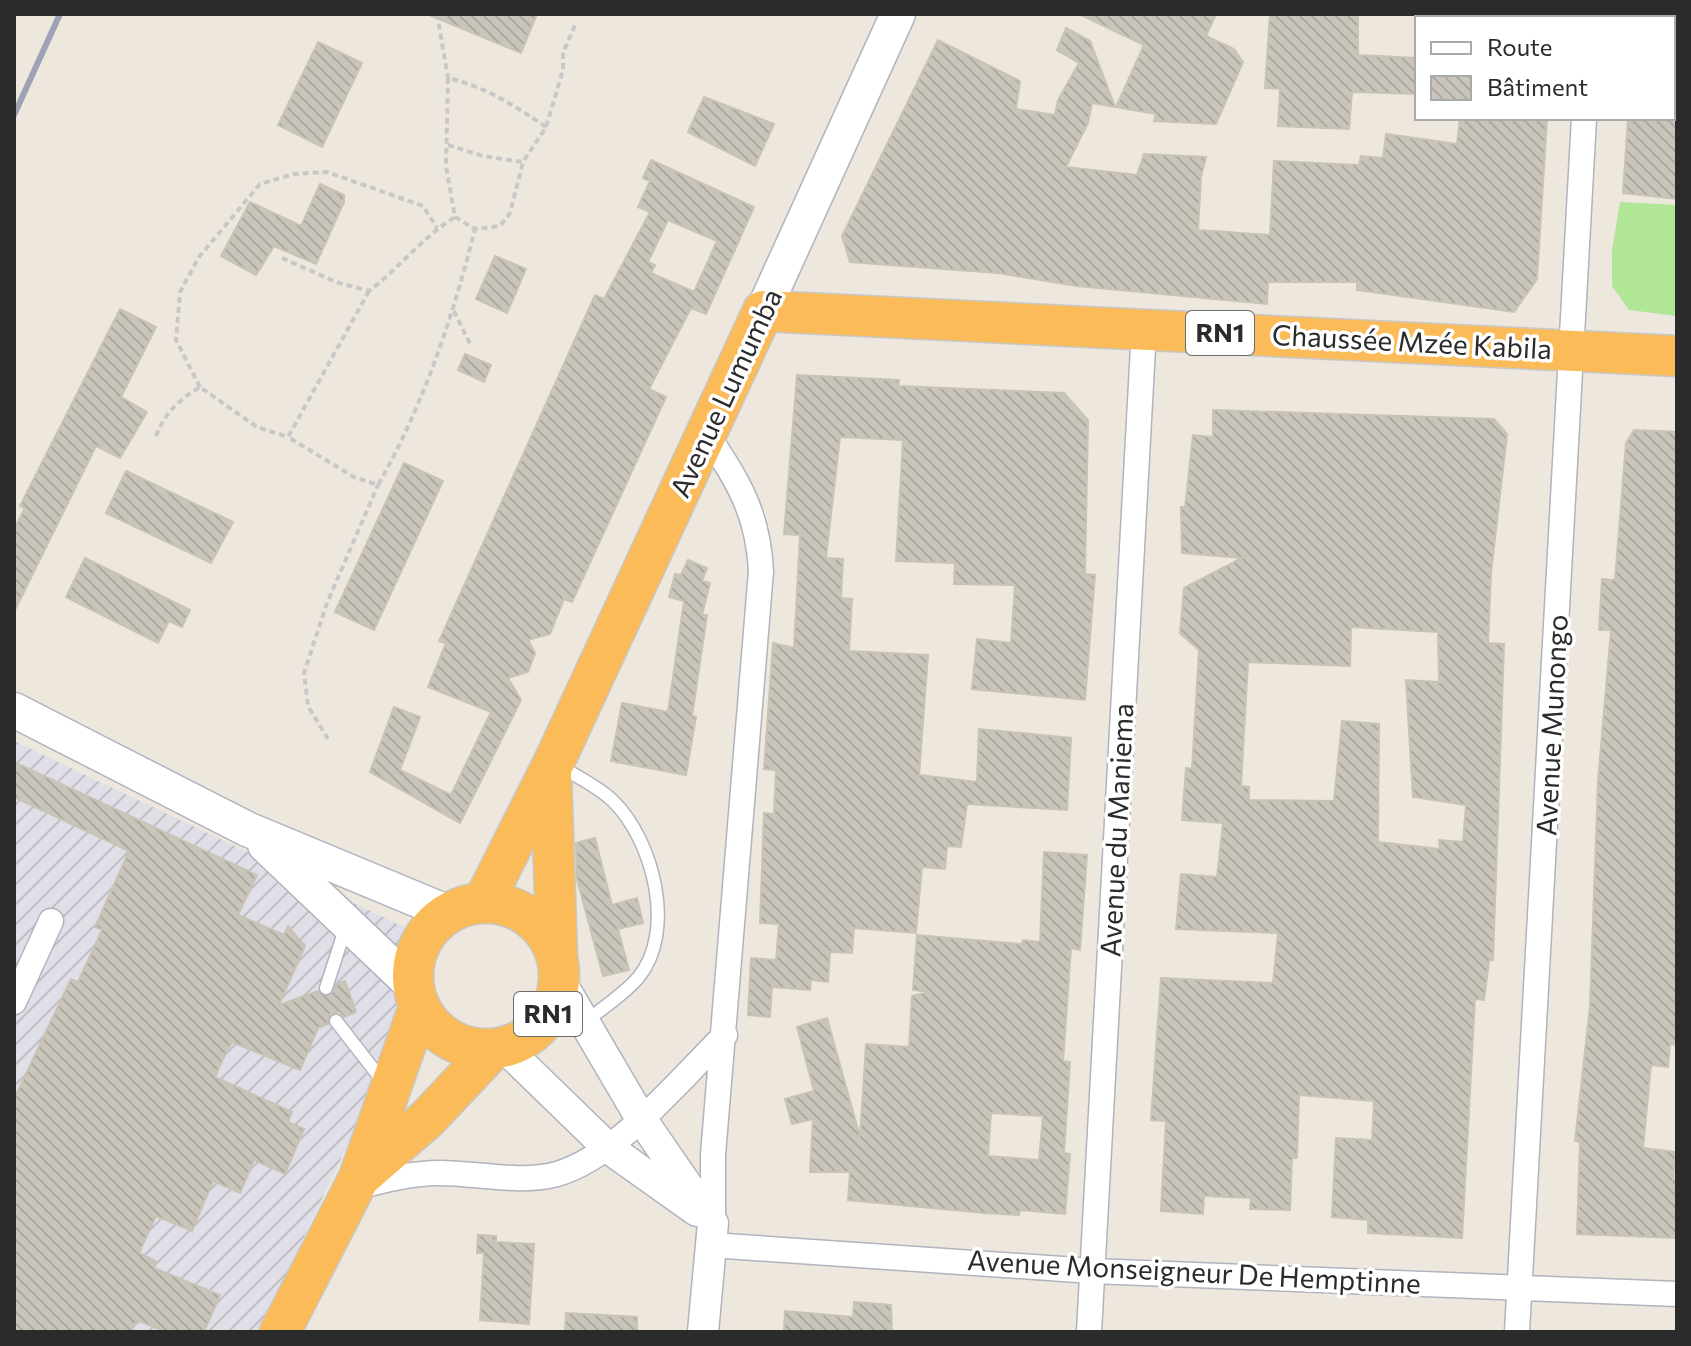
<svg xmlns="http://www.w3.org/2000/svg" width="1691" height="1346" font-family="Commissioner,sans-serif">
<defs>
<pattern id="industrial-furrows" width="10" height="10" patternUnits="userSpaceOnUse" patternTransform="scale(2)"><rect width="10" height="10" fill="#e0dee6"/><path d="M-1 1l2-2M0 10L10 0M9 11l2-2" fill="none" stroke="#c0bfc5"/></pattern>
<pattern id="building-back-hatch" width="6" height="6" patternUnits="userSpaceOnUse" patternTransform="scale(2)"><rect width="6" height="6" fill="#c9c5bb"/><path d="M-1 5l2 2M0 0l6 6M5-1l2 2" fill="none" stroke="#ada9a1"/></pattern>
</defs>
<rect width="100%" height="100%" fill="#ede7dd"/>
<path fill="url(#industrial-furrows)" d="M 14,741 L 442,945 L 259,1332 L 14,1332 Z"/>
<path fill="#b1e697" d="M 1620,202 L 1677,205 L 1677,316 L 1629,310 L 1612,286 L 1612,250 Z"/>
<path fill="url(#building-back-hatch)" stroke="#c9c3b6" stroke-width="2" fill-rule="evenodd" d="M 427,14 L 537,14 L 521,53 Z
M 1079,14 L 1216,14 L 1206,36 L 1234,49 L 1243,62 L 1216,124 L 1154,121 L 1156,114 L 1116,107 L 1144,45 Z
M 1270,14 L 1358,14 L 1358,55 L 1417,58 L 1417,94 L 1352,92 L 1349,129 L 1278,126 L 1280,89 L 1265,88 Z
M 1066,28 L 1090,41 L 1115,107 L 1092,103 L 1088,123 L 1066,167 L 1137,175 L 1144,154 L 1206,157 L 1201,177 L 1198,230 L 1270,235 L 1274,161 L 1359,165 L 1361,156 L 1383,158 L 1386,134 L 1457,144 L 1460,118 L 1547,118 L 1537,279 L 1514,312 L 1357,290 L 1357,282 L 1268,282 L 1267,304 L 1077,286 L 998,273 L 850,262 L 842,236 L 938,40 L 1020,81 L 1016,109 L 1055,115 L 1058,100 L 1079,63 L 1057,50 Z
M 318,42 L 362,63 L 322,147 L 278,125 Z
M 704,97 L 774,124 L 755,166 L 688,132 Z
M 1628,118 L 1677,118 L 1677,199 L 1623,193 Z
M 651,160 L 754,207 L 706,314 L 691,308 L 649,389 L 666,397 L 572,602 L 564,599 L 550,634 L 528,640 L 535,653 L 528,672 L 508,678 L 521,700 L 460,823 L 370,772 L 394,707 L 420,717 L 400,770 L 451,795 L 491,712 L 428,687 L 446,643 L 439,641 L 595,295 L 604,299 L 650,212 L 638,207 L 650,181 L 643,178 ZM 668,220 L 717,241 L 694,292 L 651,273 L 655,265 L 648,262 Z
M 320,184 L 344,195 L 344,202 L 316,264 L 274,246 L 256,275 L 221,256 L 250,202 L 301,226 Z
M 495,256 L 526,269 L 507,313 L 476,299 Z
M 120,309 L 156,327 L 121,397 L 147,412 L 120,458 L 96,446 L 14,612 L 14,529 L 25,508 L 20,506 Z
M 465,354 L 491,365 L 484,382 L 458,370 Z
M 797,375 L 899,380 L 898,386 L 1064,393 L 1088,420 L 1085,574 L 1095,575 L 1085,700 L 972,689 L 977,639 L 1011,643 L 1015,585 L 954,584 L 955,563 L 896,561 L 903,440 L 840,437 L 826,558 L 843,559 L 841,598 L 852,599 L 849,651 L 928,655 L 919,775 L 977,782 L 979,729 L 1071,738 L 1067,810 L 967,804 L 961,847 L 947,846 L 945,869 L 922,867 L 916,933 L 854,928 L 852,953 L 830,952 L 828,982 L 811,980 L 810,990 L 772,987 L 770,1017 L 748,1015 L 751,958 L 776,960 L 779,924 L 760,923 L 764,813 L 774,814 L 776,770 L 764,769 L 773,643 L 794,648 L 800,535 L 784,534 Z
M 1213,410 L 1494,419 L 1507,434 L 1491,573 L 1488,643 L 1504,644 L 1493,960 L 1489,961 L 1484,1000 L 1475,999 L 1462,1238 L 1368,1233 L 1368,1220 L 1332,1217 L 1336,1138 L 1372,1140 L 1374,1101 L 1299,1095 L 1297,1158 L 1292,1158 L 1290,1210 L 1250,1209 L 1251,1198 L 1204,1196 L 1203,1214 L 1161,1211 L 1166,1121 L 1151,1120 L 1161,978 L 1273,983 L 1278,933 L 1176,929 L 1181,874 L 1217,877 L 1223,823 L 1182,820 L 1186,768 L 1192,769 L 1199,650 L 1180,633 L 1184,588 L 1242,558 L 1182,553 L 1181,507 L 1185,507 L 1193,435 L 1213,437 ZM 1351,627 L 1438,632 L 1439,682 L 1406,680 L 1413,797 L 1466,805 L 1463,842 L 1439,840 L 1440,849 L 1378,842 L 1379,724 L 1342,721 L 1334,801 L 1249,800 L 1249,787 L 1241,786 L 1248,662 L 1350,666 Z
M 1634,430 L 1677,432 L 1677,1045 L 1670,1044 L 1668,1067 L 1651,1065 L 1643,1148 L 1676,1152 L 1673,1180 L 1677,1179 L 1677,1238 L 1577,1234 L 1580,1142 L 1575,1141 L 1590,1006 L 1598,781 L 1611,630 L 1599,630 L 1602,579 L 1615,580 L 1626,443 Z
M 404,463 L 443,481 L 374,630 L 335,612 Z
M 126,471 L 233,522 L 211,563 L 106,513 Z
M 85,558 L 190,610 L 182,627 L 169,621 L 158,643 L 66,597 Z
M 688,560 L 707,568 L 702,581 L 710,583 L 702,615 L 707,615 L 692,716 L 696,717 L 686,775 L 611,761 L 622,703 L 668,712 L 684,601 L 669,597 L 675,574 L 681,575 Z
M 14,762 L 257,875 L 238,915 L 284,935 L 288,926 L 305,946 L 279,1005 L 318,991 L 329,997 L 337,984 L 345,981 L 356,1012 L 344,1017 L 339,1012 L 330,1014 L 328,1024 L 318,1028 L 300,1070 L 232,1042 L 223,1059 L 215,1077 L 292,1112 L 288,1122 L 304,1129 L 285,1174 L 254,1160 L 240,1193 L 213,1181 L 192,1231 L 156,1216 L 139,1253 L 157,1262 L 154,1268 L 220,1295 L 204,1332 L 166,1332 L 137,1320 L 131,1332 L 14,1332 L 14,1099 L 71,979 L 78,982 L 102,930 L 95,927 L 129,851 L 14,797 Z
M 595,838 L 612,905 L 637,898 L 643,923 L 618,929 L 629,970 L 603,976 L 577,879 L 576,843 Z
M 1044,852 L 1087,855 L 1080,950 L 1071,948 L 1063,1061 L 1070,1062 L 1064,1153 L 1070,1154 L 1065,1214 L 1020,1210 L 1019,1215 L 984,1213 L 848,1200 L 850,1172 L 810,1172 L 813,1119 L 792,1124 L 785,1099 L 814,1091 L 797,1027 L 827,1018 L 860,1137 L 866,1044 L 909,1047 L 912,996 L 927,992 L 913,990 L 917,935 L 1022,944 L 1023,940 L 1040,942 ZM 991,1113 L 1043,1116 L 1039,1160 L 988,1156 Z
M 478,1235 L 496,1236 L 496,1242 L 534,1244 L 529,1324 L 480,1320 L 484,1253 L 477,1253 Z
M 854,1302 L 891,1305 L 892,1332 L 784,1332 L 785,1311 L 853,1317 Z
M 566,1313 L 637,1317 L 637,1332 L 565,1332 Z"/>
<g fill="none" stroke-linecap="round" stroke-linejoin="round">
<defs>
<path id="service" d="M 557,764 C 575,776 598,786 613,801 C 653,840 677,931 638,978 C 624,994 603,1008 586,1021
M 326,988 L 346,926
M 336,1021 L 385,1084"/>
<path id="minor" d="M 1588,18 L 1588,14
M 707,434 C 738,482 758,512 761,571 L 713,1155 L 713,1223
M 14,1002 L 51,921
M 356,1187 C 384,1180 412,1173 440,1173 C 477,1173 521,1184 557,1174 C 617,1157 681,1078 725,1035
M 711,1245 L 1092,1271 L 1677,1294
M 1089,1332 L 1144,329
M 1517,1332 L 1584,118"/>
<path id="tertiary" d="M 559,979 L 640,1117 L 713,1223 L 703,1332
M 504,1047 L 607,1147 L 697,1211"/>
<path id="secondary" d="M 763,311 L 898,14
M 14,710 L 247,829 L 449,913
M 265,845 L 413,986"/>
<path id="trunk" d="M 551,774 L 557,958
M 483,903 L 554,762 L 763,311 L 1677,356
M413 976a73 73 0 1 1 146 0a73 73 0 1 1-146 0Z
M 359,1178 L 428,1118 L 493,1049
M 280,1332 L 359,1178 L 419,1007"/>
</defs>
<use href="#service" stroke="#b1b3bf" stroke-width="15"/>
<use href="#minor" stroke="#b1b3bf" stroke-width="27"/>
<use href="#tertiary" stroke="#b1b3bf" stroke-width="33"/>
<use href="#secondary" stroke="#b1b3bf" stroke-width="37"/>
<use href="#trunk" stroke="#c8c8c8" stroke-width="43"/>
<path stroke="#c8c8c8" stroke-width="4" stroke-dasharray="6 4" stroke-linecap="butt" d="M 437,14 L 448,78
M 546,127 C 515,106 486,87 448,78 L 446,166 L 455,217 L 475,229 L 500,226 L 510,213 L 523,162 L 546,127 L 563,70 L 563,53 L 576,23
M 448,145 L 483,156 L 523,162
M 282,258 L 336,282 L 369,291 C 399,268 423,237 455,217
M 369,291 L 288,437 L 354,477 L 378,485 C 423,406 453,317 475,229
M 454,311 L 470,344
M 200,387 L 176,340 L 180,292 L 199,257 L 260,184 L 294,174 L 327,172 L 423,206 L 437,228
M 156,436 C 166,411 178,401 200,387 L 257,427 L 288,437
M 328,739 L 308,706 L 304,673 L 327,603 L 378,485"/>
<use href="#service" stroke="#fff" stroke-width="12"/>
<use href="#minor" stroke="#fff" stroke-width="24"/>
<use href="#tertiary" stroke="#fff" stroke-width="30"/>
<use href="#secondary" stroke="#fff" stroke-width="34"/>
<use href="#trunk" stroke="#fabb58" stroke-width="40"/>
<path stroke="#9fa2b6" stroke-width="6" d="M 14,115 L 60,14"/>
</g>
<g text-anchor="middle" stroke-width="7" stroke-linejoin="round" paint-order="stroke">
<g fill="#fff" stroke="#6b6b6b" stroke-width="2">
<rect x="1186" y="311" width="68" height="44" rx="6"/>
<rect x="514" y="992" width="68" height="44" rx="6"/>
</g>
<g font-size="26" font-weight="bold" fill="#2b2b2b">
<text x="1220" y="342">RN1</text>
<text x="548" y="1023">RN1</text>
</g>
<g font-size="28" fill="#2b2b2b" stroke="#fff">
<text transform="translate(1412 342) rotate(3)" y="10">Chaussée Mzée Kabila</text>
<text transform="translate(726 393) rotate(-65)" y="10">Avenue Lumumba</text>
<text transform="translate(1552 725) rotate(-87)" y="10">Avenue Munongo</text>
<text transform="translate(1117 830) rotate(-87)" y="10">Avenue du Maniema</text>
<text transform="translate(1194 1272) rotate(3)" y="10">Avenue Monseigneur De Hemptinne</text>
</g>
</g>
<rect width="1691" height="1346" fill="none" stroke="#2b2b2b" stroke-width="32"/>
<rect x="1415" y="16" width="260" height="104" fill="#ffffff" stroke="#aaaaaa" stroke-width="2"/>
<rect x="1431" y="42" width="40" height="12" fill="#ffffff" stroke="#aaaaaa" stroke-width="2"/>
<text x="1487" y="56" font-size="24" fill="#2b2b2b">Route</text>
<rect x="1431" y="76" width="40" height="24" fill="url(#building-back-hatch)" stroke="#aaaaaa" stroke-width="2"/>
<text x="1487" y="96" font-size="24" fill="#2b2b2b">Bâtiment</text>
</svg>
